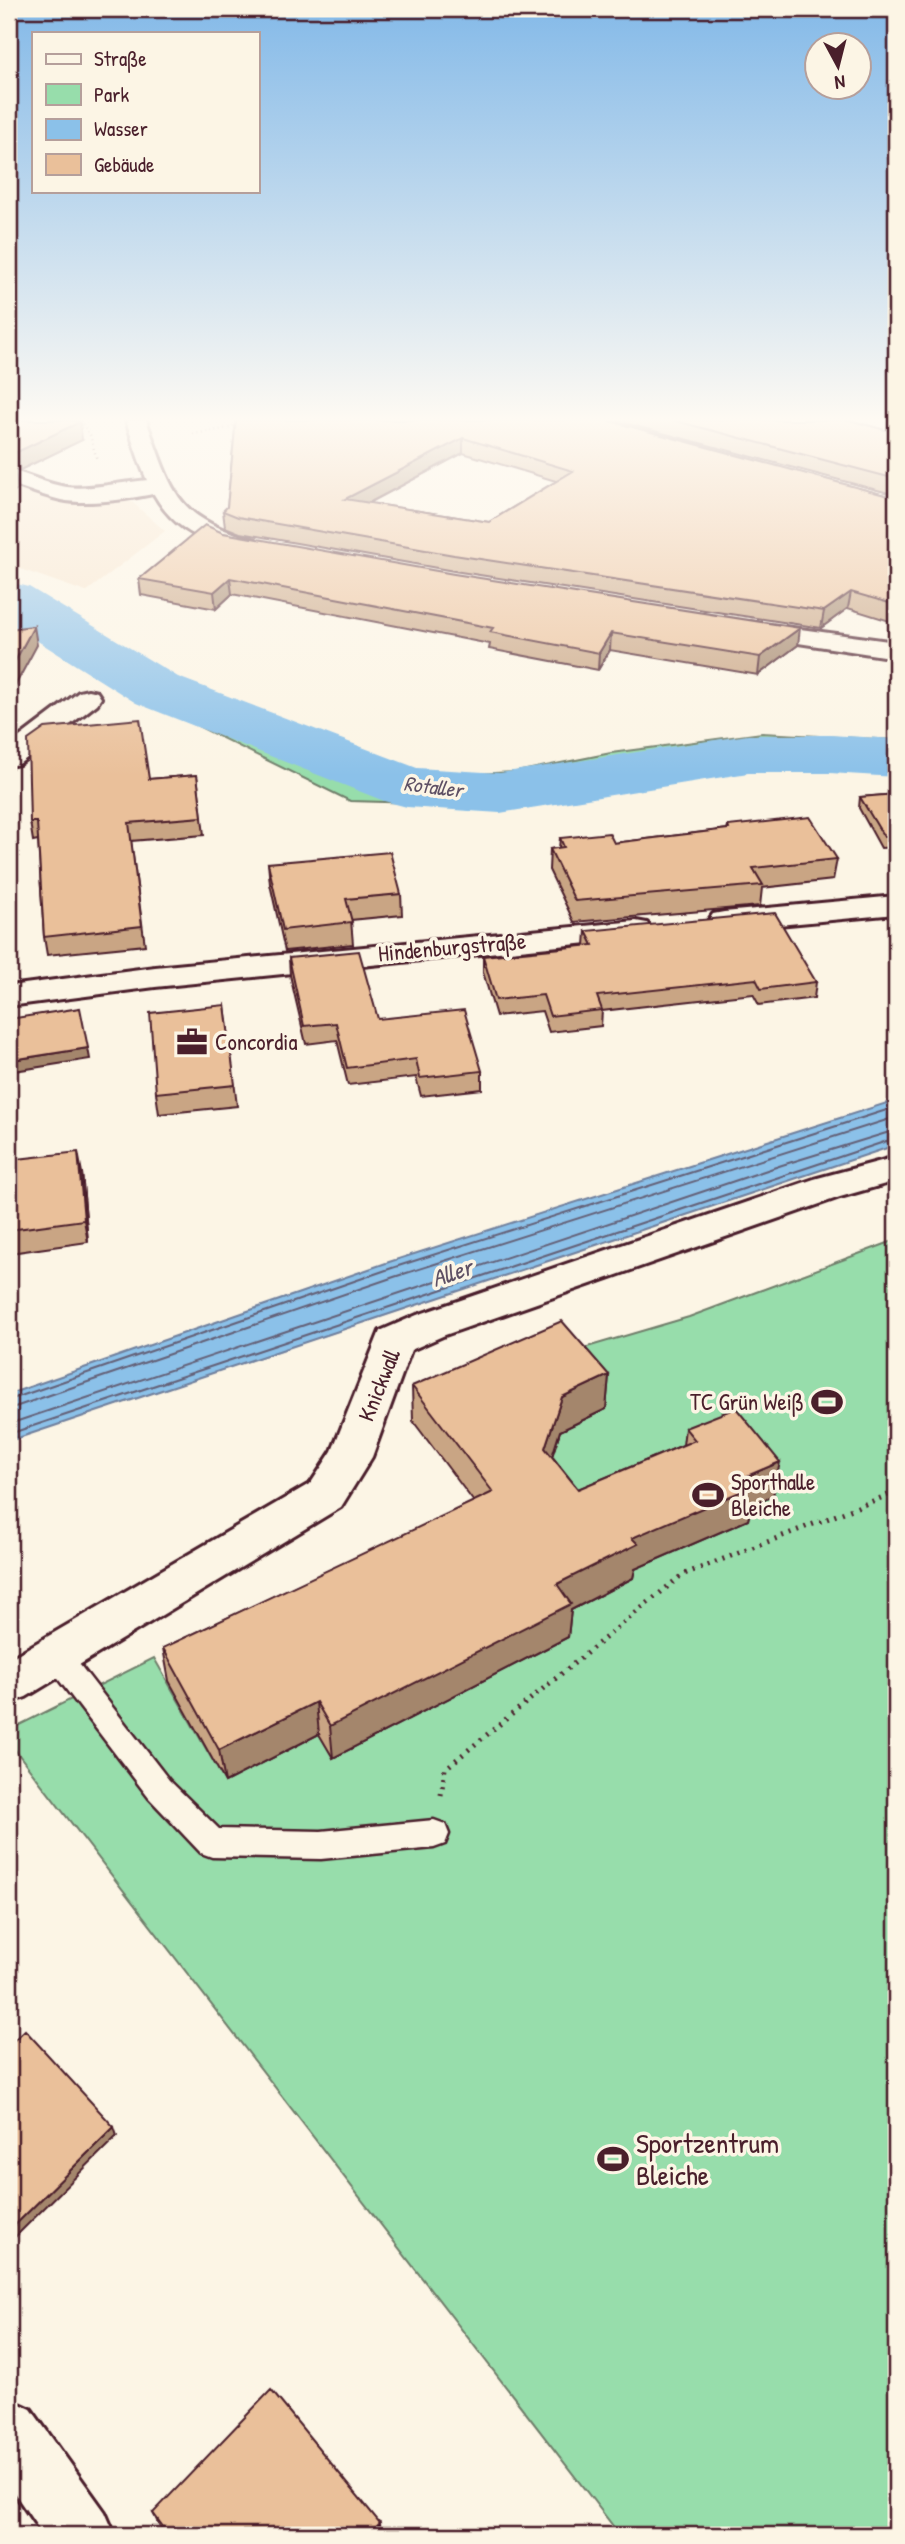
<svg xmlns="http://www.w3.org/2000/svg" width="905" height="2544" font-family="'Patrick Hand',sans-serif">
<rect width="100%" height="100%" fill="#fcf5e5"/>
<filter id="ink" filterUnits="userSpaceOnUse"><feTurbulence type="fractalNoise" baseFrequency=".0143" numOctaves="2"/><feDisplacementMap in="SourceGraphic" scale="14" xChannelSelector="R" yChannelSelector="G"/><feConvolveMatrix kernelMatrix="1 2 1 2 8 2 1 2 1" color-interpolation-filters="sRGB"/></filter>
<g filter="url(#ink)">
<path fill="#f7e5ce" d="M 9,485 L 69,501 L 132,502 L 165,531 L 86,592 L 9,565 Z"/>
<path fill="#97ddab" stroke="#707e6b" stroke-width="2" d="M 9,581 L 157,671 L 367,761 L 430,776 L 516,772 L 611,753 L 762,733 L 896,740 L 896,771 L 753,764 L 529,801 L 453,804 L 350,801 L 110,683 L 9,619 Z
M 896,1240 L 896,2535 L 620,2535 L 9,1742 L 9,1730 L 154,1658 L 225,1782 L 319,1734 L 333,1757 L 544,1482 L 560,1431 L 606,1409 L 560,1355 L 689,1317 Z"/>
<path fill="#8bc1e9" stroke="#71809d" stroke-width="2" d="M 896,1100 L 896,1145 L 9,1441 L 9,1394 L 389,1262 Z"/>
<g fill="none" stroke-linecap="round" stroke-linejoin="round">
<path stroke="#646077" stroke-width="2" d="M 9,1400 L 392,1268 L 896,1107
M 9,1409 L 394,1277 L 896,1117
M 9,1424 L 782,1165 L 896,1130
M 9,1434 L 896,1138"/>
<path fill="#8bc1e9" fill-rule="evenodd" d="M 9,582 L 29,587 L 178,677 L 417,768 L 500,773 L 748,735 L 830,735 L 896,739 L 896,777 L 830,773 L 748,773 L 500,813 L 407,807 L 384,801 L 136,703 L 9,623 Z"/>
<defs>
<path id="lane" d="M 56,1643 L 66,1647 L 169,1780 L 219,1829 L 321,1831 L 434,1820 L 445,1824 L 449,1834 L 445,1844 L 434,1848 L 321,1859 L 212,1857 L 201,1853 L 149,1798 L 46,1663 L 42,1655 L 46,1647 Z"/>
<path id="street" d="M 9,470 C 28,474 48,485 67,487 C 96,491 142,476 166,481 L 169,486 L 166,491 C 137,498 90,506 61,500 C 44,496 26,489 9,483 Z
M 88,690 L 97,692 L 101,698 L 97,704 L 19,764 L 9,766 L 9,745 L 79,692 Z
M 896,896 L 896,914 L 724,930 L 713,928 L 708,921 L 713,914 L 724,912 Z
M 636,921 L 647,923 L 652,930 L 647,937 L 155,987 L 9,1006 L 9,986 L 155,967 Z
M 896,1157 L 896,1181 L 840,1197 L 445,1335 L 411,1350 L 372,1457 L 341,1507 L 26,1697 L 9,1703 L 9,1659 L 311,1483 L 332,1451 L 380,1331 L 417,1315 L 814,1179 Z
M 9,2399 L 31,2409 L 105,2512 L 115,2535 L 43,2535 L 9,2485 Z"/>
<path id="secondary" d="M 126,420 L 146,420 C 173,493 174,518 256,540 L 260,545 L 256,550 C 244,553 231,548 219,544 C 155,527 144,475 126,420 Z
M 749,622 L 896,642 L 896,658 L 740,634 L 737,629 L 740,624 Z"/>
</defs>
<use href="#lane" stroke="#4a1f2b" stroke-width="5"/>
<use href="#street" stroke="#4a1f2b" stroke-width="6"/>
<use href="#secondary" stroke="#4a1f2b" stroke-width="6"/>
<path stroke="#4a1f2b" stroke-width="2.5" stroke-dasharray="1 3.5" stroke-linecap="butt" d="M 80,420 L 90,435 L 97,460
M 193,434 L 230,428 L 239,420"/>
<path stroke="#4a1f2b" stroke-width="5" stroke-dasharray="2 6" stroke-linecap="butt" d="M 441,1795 L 445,1769 L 682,1575 L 896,1492"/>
<use href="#lane" fill="#fcf5e5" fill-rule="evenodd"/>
<use href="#street" fill="#fcf5e5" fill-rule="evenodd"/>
<use href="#secondary" fill="#fcf5e5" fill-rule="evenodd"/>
</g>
<path fill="#c9a584" stroke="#4a1f2b" stroke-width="2" fill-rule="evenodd" d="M 9,420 L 82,440 L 20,470 L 9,468 Z
M 236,420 L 606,420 L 896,498 L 896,623 L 848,608 L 821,628 L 454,571 L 240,533 L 225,527 L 223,511 L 227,507 ZM 463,453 L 556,481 L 489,522 L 369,503 Z
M 613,420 L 849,420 L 896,433 L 896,495 Z
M 223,533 L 798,645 L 758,675 L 610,650 L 598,670 L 489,649 L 490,644 L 232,594 L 216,609 L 141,595 L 139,579 Z
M 197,775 L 204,835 L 131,841 L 145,945 L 47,955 L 44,937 L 38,840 L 33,841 L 30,822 L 149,779 Z
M 896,794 L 896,847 L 881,848 L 859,808 L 860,797 Z
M 728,826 L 837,859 L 833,880 L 762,888 L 760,906 L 574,922 L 549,870 L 550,849 L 559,848 L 560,838 L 614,843 L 727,829 Z
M 268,863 L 401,894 L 402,915 L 351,920 L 353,944 L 285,951 L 270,884 Z
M 586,931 L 816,982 L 814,998 L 759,1005 L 753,994 L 602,1011 L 601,1026 L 549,1032 L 542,1011 L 496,1016 L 483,972 L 483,956 L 585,946 Z
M 289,958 L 378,1019 L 482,1071 L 482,1089 L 421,1096 L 416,1077 L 348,1085 L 337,1040 L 306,1044 L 290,975 Z
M 225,1005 L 237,1106 L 159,1114 L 156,1093 Z
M 9,1160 L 82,1173 L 88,1242 L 10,1253 Z
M 609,1375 L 606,1409 L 560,1431 L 552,1456 L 578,1489 L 683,1445 L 685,1428 L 773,1496 L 751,1506 L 748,1520 L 635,1569 L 633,1578 L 571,1610 L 568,1637 L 333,1758 L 319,1734 L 225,1782 L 169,1681 L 163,1648 L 474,1502 L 413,1421 L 412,1386 Z
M 153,2513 L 381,2535 L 167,2535 L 159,2525 Z"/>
<path fill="#a4866c" stroke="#4a1f2b" stroke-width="2" d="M 80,422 L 82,440 L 20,470 L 17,452 Z
M 463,438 L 463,453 L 346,515 L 345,499 Z
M 15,471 L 18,489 L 9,494 L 9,474 Z
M 230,578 L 232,594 L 216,609 L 214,592 Z
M 851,592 L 848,608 L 821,628 L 824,611 Z
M 34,626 L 37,645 L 9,697 L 9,672 Z
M 800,628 L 798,645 L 758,675 L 760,657 Z
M 611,633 L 610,650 L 598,670 L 599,653 Z
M 88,1048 L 90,1059 L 14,1071 L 12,1060 Z
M 78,1152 L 82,1173 L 88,1242 L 84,1220 Z
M 609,1375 L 606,1409 L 560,1431 L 544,1482 L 545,1448 L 562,1397 Z
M 780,1462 L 773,1496 L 751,1506 L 748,1520 L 635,1569 L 633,1578 L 571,1610 L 568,1637 L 333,1758 L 330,1726 L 632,1538 L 747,1476 Z
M 316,1702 L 319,1734 L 225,1782 L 219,1750 Z
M 114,2127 L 117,2136 L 10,2242 L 9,2231 Z
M 380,2523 L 381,2535 L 369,2535 Z"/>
<path fill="#eac09a" stroke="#4a1f2b" stroke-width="2" fill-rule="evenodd" d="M 9,420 L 70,420 L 80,422 L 17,452 L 9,451 Z
M 236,420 L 606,420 L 896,498 L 896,605 L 851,592 L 824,611 L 454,555 L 238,517 L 223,511 L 227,507 ZM 463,438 L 573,471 L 489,522 L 345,499 Z
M 672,420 L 849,420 L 896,433 L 896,479 Z
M 9,469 L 15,471 L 9,474 Z
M 205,525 L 223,533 L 454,574 L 800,628 L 760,657 L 611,633 L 599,653 L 490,632 L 493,628 L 230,578 L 214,592 L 139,579 Z
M 34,626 L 9,672 L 9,629 Z
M 140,719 L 149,779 L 197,775 L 202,817 L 129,823 L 142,926 L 44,937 L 37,822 L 30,822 L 28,740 L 45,728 Z
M 896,794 L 896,836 L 884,837 L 860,797 Z
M 810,817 L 837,859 L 753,868 L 763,885 L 575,901 L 550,849 L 564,847 L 560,838 L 609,833 L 614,843 L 729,829 L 728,826 Z
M 390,852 L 401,894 L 346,899 L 352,922 L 283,930 L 268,863 Z
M 775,913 L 816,982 L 761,989 L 756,979 L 597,996 L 602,1010 L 550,1016 L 543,995 L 496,1000 L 483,956 L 593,945 L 586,931 Z
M 359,951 L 378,1019 L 464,1010 L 482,1071 L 420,1078 L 416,1059 L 347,1068 L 336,1023 L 304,1026 L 289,958 Z
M 225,1005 L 235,1085 L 156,1093 L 150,1013 Z
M 80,1008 L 88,1048 L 12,1060 L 9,1039 L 9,1019 Z
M 78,1152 L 84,1220 L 9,1230 L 9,1160 Z
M 562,1321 L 609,1375 L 562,1397 L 545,1448 L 578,1489 L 695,1440 L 685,1428 L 736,1408 L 780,1462 L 747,1476 L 754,1486 L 632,1538 L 638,1544 L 557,1584 L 571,1604 L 330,1726 L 316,1702 L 219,1750 L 163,1648 L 493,1492 L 412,1386 Z
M 25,2030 L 114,2127 L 9,2231 L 9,2045 Z
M 271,2390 L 380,2523 L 369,2535 L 169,2535 L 153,2513 Z"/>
</g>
<linearGradient id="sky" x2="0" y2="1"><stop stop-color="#83b9e8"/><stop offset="0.54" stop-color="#fefaf3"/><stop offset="1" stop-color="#fefaf3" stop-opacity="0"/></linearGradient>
<rect width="905" height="776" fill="url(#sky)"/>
<defs>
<symbol id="office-bare" viewBox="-9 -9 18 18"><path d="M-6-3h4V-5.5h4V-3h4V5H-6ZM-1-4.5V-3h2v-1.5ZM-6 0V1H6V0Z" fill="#4a1f2b" stroke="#fcf5e5" stroke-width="2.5" paint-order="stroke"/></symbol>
<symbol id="stadium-bare" viewBox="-9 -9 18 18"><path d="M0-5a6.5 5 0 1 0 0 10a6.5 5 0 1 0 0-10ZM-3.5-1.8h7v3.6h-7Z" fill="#4a1f2b" stroke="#fcf5e5" stroke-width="2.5" paint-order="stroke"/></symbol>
</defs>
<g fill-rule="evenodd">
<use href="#office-bare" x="170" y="1020" width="44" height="44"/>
<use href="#stadium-bare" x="805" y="1380" width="44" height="44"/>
<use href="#stadium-bare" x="686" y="1473" width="44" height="44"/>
<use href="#stadium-bare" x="591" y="2137" width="44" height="44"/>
</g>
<g text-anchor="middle" stroke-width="7" stroke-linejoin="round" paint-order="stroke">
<g font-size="21" font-style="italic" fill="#5e5064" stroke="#fcf5e5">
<text transform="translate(433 787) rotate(7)" y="7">Rotaller</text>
</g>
<g font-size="23" fill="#4a1f2b" stroke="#fcf5e5">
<text transform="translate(452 947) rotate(-5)" y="8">Hindenburgstraße</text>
<text transform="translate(379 1385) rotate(-68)" y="8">Knickwall</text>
</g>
<g font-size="23" fill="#4a1f2b" stroke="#fcf5e5" text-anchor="start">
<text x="215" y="1050">Concordia</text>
<text x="804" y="1410" text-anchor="end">TC Grün Weiß</text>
<text x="731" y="1490">Sporthalle<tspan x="731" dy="26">Bleiche</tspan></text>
</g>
<g font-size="24" font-style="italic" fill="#5e5064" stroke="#fcf5e5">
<text transform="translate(452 1273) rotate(-19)" y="8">Aller</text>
</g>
<g font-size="28" fill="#4a1f2b" stroke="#fcf5e5" text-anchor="start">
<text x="636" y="2153">Sportzentrum<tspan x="636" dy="32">Bleiche</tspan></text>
</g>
</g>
<rect width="905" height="2544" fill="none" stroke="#fcf5e5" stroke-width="35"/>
<rect x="18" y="18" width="870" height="2509" fill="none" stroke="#4a1f2b" stroke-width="2.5" filter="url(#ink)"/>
<rect x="32" y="32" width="228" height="161" fill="#fcf5e5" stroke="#b59f9b" stroke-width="2"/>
<rect x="46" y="54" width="35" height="10" fill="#fcf5e5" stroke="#b59f9b" stroke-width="2"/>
<text x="94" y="66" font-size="21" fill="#4a1f2b">Straße</text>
<rect x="46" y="84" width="35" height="21" fill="#97ddab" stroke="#b59f9b" stroke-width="2"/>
<text x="94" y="102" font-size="21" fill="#4a1f2b">Park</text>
<rect x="46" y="119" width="35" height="21" fill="#8bc1e9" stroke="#b59f9b" stroke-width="2"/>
<text x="94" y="136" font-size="21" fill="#4a1f2b">Wasser</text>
<rect x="46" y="154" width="35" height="21" fill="#eac09a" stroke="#b59f9b" stroke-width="2"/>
<text x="94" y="172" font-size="21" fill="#4a1f2b">Gebäude</text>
<g transform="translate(838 66) rotate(173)"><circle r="33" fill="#fcf5e5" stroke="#b59f9b" stroke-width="2"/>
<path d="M0-5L12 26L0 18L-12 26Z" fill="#4a1f2b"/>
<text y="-10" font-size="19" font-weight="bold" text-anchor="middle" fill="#4a1f2b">N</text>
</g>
</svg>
